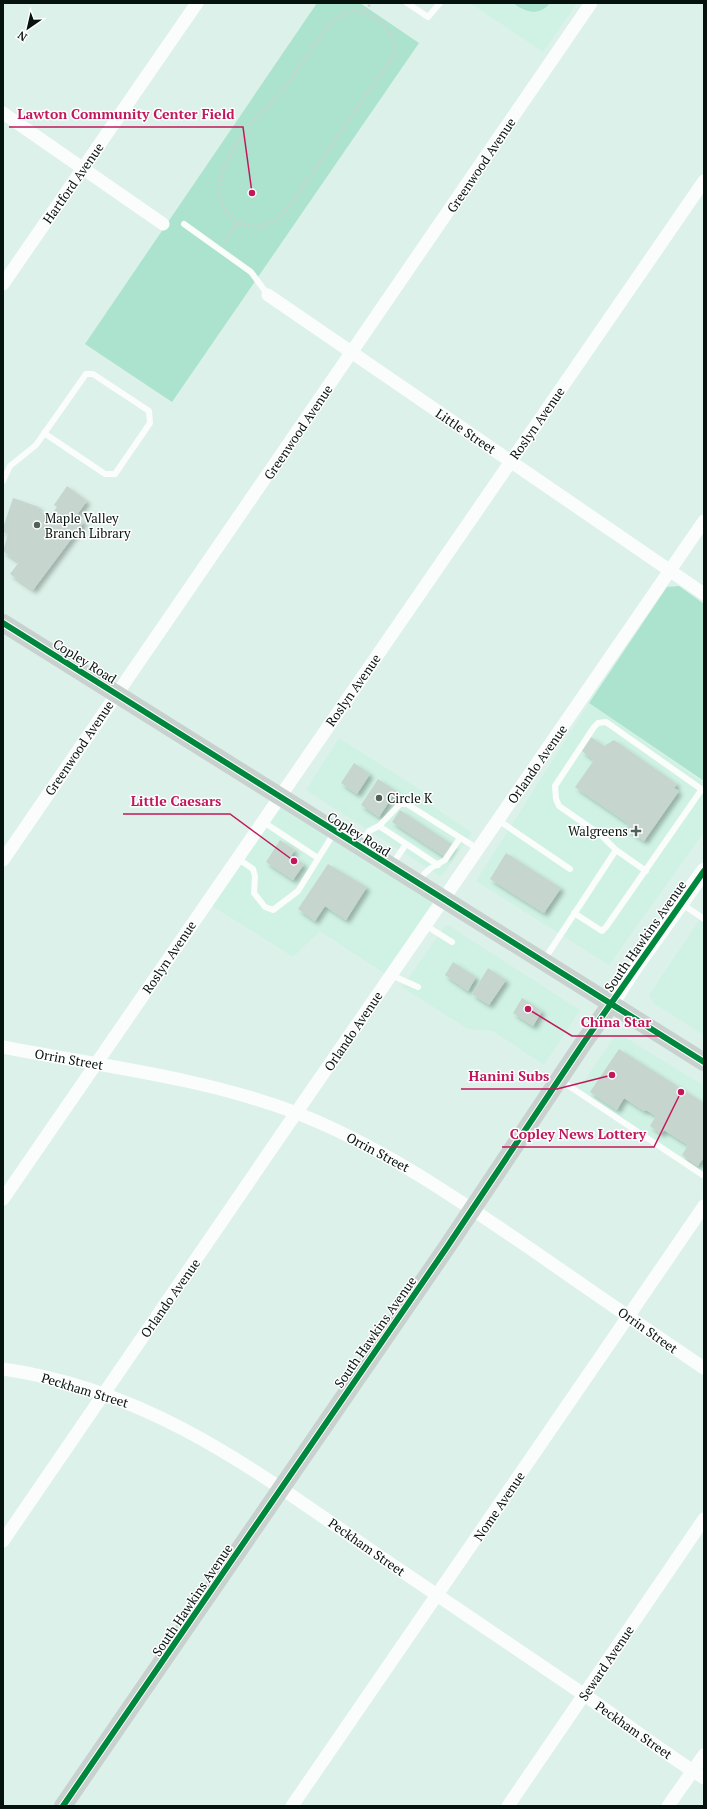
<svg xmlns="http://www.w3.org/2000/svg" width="707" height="1809" font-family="'PT Serif',serif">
<defs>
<filter id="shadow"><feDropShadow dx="3.5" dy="3.5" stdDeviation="2" flood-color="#0004"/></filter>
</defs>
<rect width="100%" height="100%" fill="#dcf1e9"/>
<path fill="#cff2e4" d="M 470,3 L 577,3 L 543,52 Z
M 589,703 L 704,783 L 704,832 L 609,965 L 476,881 Z
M 339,738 L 427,794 L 424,800 L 472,833 L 443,874 L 440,876 L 306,790 Z
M 279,797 L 443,899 L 390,977 L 320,931 L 293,957 L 206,902 Z
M 704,913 L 704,1035 L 653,1003 L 649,995 Z
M 448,925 L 580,1010 L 544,1065 L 493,1031 L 468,1029 L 402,987 L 445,926 Z
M 614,1037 L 625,1037 L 704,1086 L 704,1180 L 576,1093 Z"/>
<path fill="#ace3ce" d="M 317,3 L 360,3 L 419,43 L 172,402 L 85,344 Z
M 513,3 L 550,3 C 539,17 525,12 513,3 Z
M 679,586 L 704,604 L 704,781 L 589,703 L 667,587 Z"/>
<path fill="#c6d6cf" filter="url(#shadow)" d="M 67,486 L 87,501 L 76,516 L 84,522 L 33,590 L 10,574 L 19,562 L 3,551 L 8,534 L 3,532 L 3,528 L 13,498 L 39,507 L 38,511 L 51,515 L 57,507 L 54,505 Z
M 591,737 L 604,746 L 614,740 L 677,784 L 674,788 L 679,791 L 644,841 L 626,829 L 629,824 L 575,787 L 594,760 L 582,751 Z
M 354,763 L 370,774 L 357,794 L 341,783 Z
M 378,779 L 396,791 L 379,817 L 361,805 Z
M 400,810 L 453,845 L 445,857 L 392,822 Z
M 280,840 L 295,850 L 291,856 L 304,864 L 293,880 L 266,862 Z
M 506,853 L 561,888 L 544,913 L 490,879 Z
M 328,864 L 367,887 L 346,920 L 325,906 L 315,921 L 298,909 Z
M 453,962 L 476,977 L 468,991 L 445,975 Z
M 488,968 L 506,980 L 489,1005 L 472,994 Z
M 522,998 L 542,1011 L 533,1026 L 513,1013 Z
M 619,1049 L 704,1103 L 704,1157 L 698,1166 L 682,1155 L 688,1145 L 664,1130 L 661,1134 L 650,1126 L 656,1116 L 646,1110 L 644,1111 L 624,1098 L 617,1110 L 590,1092 Z"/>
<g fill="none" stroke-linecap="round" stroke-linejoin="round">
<path stroke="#cbd2cf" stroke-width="2.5" stroke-dasharray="2 2" stroke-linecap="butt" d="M 356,10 C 370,14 388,25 393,39 C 395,43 394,50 394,55 L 286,211 L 272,222 L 256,227 L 238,223 L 224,209 L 218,194 L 222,172 L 237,142 L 249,126 L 283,90 L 330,23 L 349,11 Z
M 364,13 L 371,3
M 224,241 L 238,223"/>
<path stroke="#fafdfc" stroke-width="6" d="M 407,3 L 428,17 L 440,3
M 184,224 L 251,272 L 268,295
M 3,481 L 10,466 L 36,445 L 86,374 L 93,374 L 149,411 L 150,423 L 115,474 L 105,474 L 44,433
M 498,820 L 570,869
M 262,821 L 318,858
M 379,826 L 438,865
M 361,844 L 369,831 L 379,826 L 400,804 L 407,804 L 478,849
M 616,850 L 646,871
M 237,858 L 253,869 L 255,876 L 254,893 L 265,907 L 273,910 L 298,891 L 334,833
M 392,865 L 406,844
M 419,882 L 424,874 L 431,868 L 445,860 L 460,838
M 682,904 L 704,919
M 574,913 L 602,931 L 606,927 L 702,789
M 425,925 L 452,942
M 544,960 L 616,850 L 601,835 L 559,806 L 556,799 L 555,786 L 594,727 L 598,723 L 606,722 L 704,791
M 391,975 L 418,987
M 560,1080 L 704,1176"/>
<path stroke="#fafdfc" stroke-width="13" d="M 3,113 L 163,224
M 3,284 L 197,3
M 268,295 L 704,594
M 3,860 L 591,3
M 3,1047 C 100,1066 201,1077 294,1112 C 377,1144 450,1194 522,1243 C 583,1285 643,1327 704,1368
M 3,1199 L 704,181
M 3,1369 C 151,1390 256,1471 375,1553 C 445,1601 516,1648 586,1696 C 625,1723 664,1753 704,1778
M 3,1541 L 296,1113 L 704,521
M 292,1806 L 704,1206
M 508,1806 L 704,1519
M 668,1806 L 704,1755"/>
<path stroke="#fafdfc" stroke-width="16" d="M 611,1004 L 637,964 L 704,871"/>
<path stroke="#c8d1ce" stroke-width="18" d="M 3,623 L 704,1062
M 63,1806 L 447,1247 L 584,1042 L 611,1004"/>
<defs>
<path id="cycleway" d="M 3,623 L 704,1062
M 63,1806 L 447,1247 L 584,1042 L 704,871"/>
</defs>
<use href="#cycleway" stroke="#fff" stroke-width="8"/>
<use href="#cycleway" stroke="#00873e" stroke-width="6"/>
</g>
<g fill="#50605a" stroke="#fff" stroke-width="1.5">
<circle cx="37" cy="525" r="4"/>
<circle cx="379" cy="798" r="4"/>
<path d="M634 825h4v4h4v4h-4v4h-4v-4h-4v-4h4z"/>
</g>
<g text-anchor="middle" stroke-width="3" stroke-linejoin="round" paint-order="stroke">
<g font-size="13" fill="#05120d" stroke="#fff">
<text transform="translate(481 165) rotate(-56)" y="5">Greenwood Avenue</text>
<text transform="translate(73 183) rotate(-55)" y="5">Hartford Avenue</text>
<text transform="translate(537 423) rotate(-55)" y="5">Roslyn Avenue</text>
<text transform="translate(466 431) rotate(34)" y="5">Little Street</text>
<text transform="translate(298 432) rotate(-56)" y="5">Greenwood Avenue</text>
<text transform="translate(85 661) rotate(32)" y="5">Copley Road</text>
<text transform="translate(353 690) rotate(-55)" y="5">Roslyn Avenue</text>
<text transform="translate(79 748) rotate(-56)" y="5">Greenwood Avenue</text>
<text transform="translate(537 764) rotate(-55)" y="5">Orlando Avenue</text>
<text transform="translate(359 834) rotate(32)" y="5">Copley Road</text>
<text transform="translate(645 936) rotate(-55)" y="5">South Hawkins Avenue</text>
<text transform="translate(169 957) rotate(-56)" y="5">Roslyn Avenue</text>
<text transform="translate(353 1031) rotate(-56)" y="5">Orlando Avenue</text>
<text transform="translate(69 1059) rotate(10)" y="5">Orrin Street</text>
<text transform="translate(378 1152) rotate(28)" y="5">Orrin Street</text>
<text transform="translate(170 1298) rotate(-55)" y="5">Orlando Avenue</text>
<text transform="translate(648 1330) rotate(35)" y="5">Orrin Street</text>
<text transform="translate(375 1332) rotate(-55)" y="5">South Hawkins Avenue</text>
<text transform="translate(85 1390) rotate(17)" y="5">Peckham Street</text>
<text transform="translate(499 1506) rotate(-56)" y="5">Nome Avenue</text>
<text transform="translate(367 1547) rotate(35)" y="5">Peckham Street</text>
<text transform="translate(192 1600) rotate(-56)" y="5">South Hawkins Avenue</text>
<text transform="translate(606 1663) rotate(-56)" y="5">Seward Avenue</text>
<text transform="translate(634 1730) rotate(35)" y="5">Peckham Street</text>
</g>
<g font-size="13" fill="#05120d" stroke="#fff" text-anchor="start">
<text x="45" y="523">Maple Valley<tspan x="45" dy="15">Branch Library</tspan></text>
<text x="387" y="803">Circle K</text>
<text x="628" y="836" text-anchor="end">Walgreens</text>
</g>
</g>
<path fill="none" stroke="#c2185b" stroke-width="1.5" d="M252 193L243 127H9M294 861L230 814H123M528 1009L572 1036H659M612 1075L557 1089H461M681 1092L654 1147H502"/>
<g fill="#c2185b" stroke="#fff" stroke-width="1.5">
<circle cx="252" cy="193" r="4"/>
<circle cx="294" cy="861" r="4"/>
<circle cx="528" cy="1009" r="4"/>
<circle cx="612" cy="1075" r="4"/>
<circle cx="681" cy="1092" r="4"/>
</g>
<g font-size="14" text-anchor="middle" font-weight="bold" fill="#c2185b" stroke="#fff" stroke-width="3" stroke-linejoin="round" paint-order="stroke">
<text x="126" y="119">Lawton Community Center Field</text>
<text x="176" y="806">Little Caesars</text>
<text x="616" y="1027">China Star</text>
<text x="509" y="1081">Hanini Subs</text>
<text x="578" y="1139">Copley News Lottery</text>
</g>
<rect width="707" height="1809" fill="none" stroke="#05120d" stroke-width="8"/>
<g transform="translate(28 28) rotate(214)" stroke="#ffffff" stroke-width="3" paint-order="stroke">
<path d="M0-3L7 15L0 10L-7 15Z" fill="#05120d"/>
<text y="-6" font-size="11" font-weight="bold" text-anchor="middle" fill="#05120d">N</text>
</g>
</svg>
